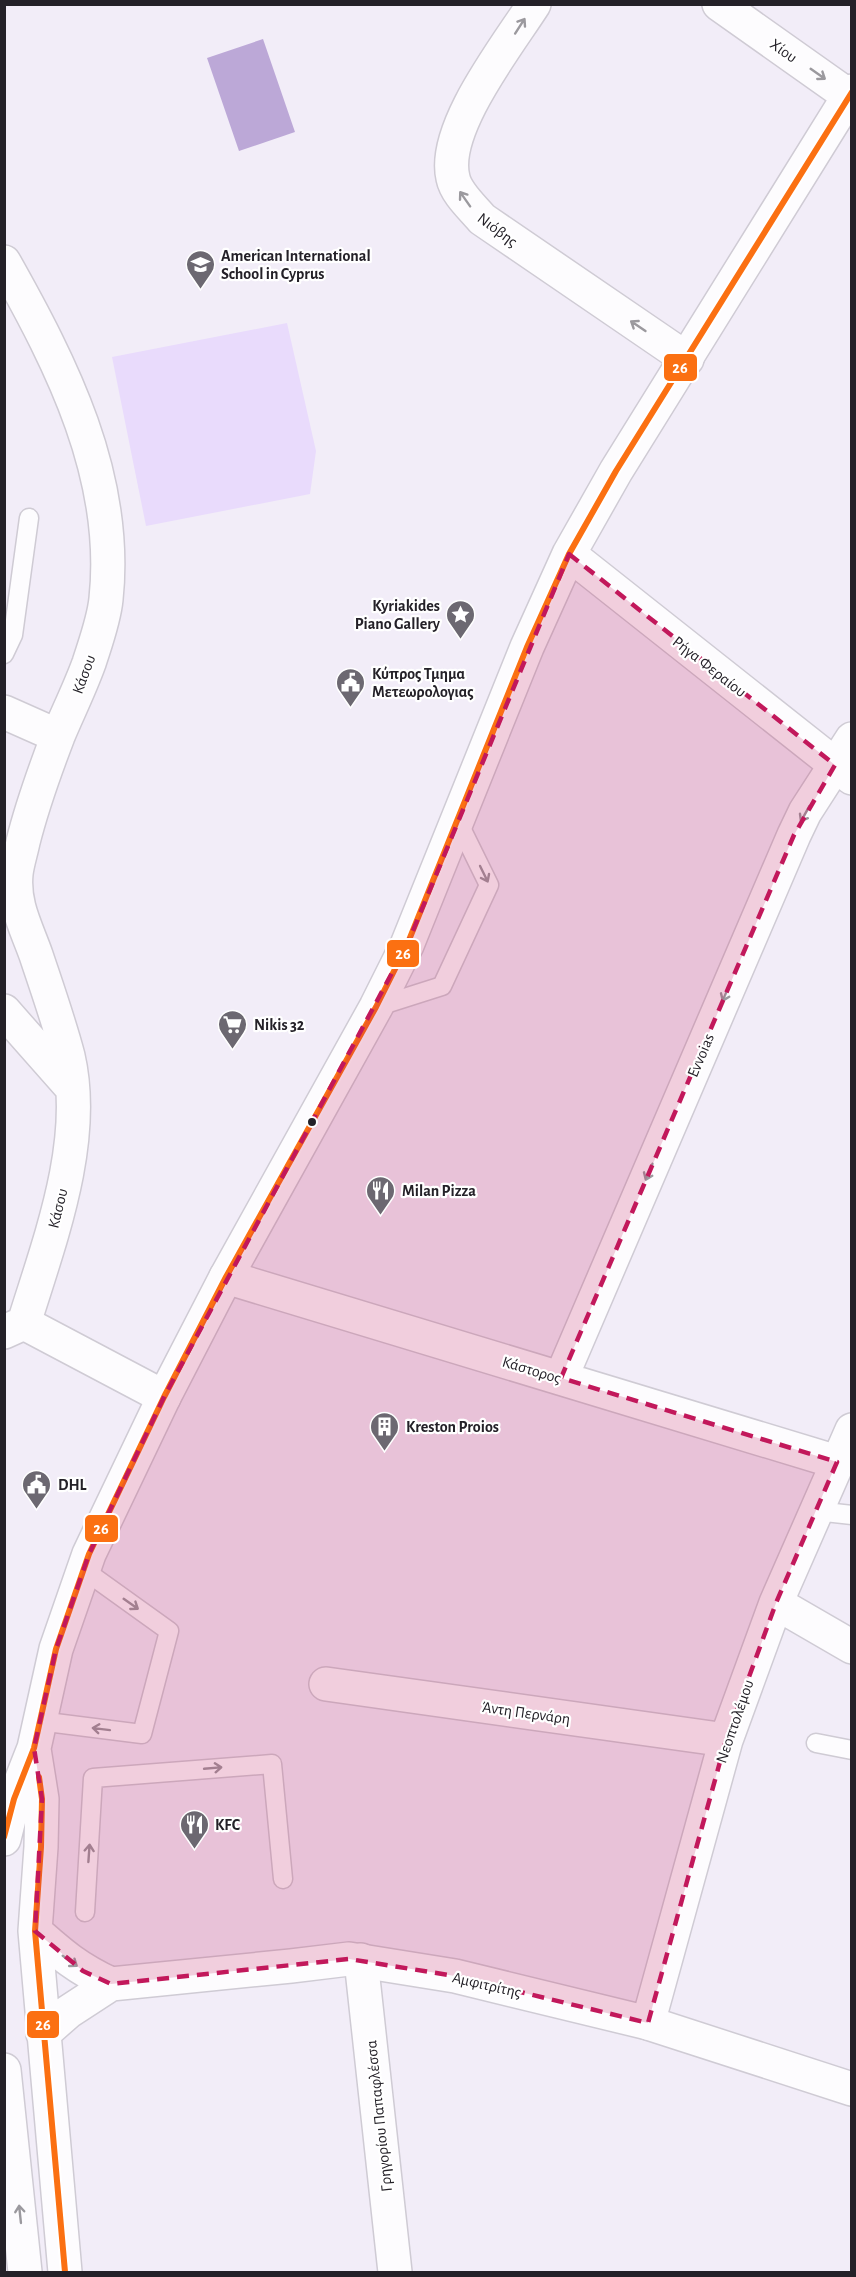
<svg xmlns="http://www.w3.org/2000/svg" width="856" height="2277" font-family="'Alegreya Sans',sans-serif">
<rect width="100%" height="100%" fill="#f2edf8"/>
<path fill="#e9dbfc" d="M 287,323 L 316,451 L 310,494 L 146,526 L 112,357 Z"/>
<path fill="#bca8d7" d="M 263,39 L 295,132 L 239,151 L 207,58 Z"/>
<g fill="none" stroke-linecap="round" stroke-linejoin="round">
<defs>
<path id="lane" d="M 4,654 L 13,635 L 29,518
M 376,1007 L 442,986 L 489,885 L 458,822
M 816,1511 L 852,1515
M 39,1721 L 142,1734 L 169,1631 L 84,1570
M 816,1743 L 852,1750
M 85,1912 L 93,1778 L 272,1764 L 283,1879"/>
<path id="street" d="M 534,4 C 508,45 441,129 453,178 C 456,193 472,207 482,219 L 687,359
M 719,4 L 849,96
M 4,262 C 62,365 119,477 106,599 C 104,620 95,644 89,663 C 80,688 68,712 58,736 C 45,770 32,806 23,842 C 21,852 17,864 16,874 C 13,904 26,927 36,955 C 47,988 59,1022 68,1056 C 88,1142 49,1242 24,1323 L 4,1332
M 4,712 L 58,736
M 4,1011 L 72,1088
M 226,1277 L 837,1462
M 24,1323 L 164,1397
M 561,1378 L 794,835 L 805,812 L 852,739
M 776,1603 L 852,1647
M 326,1684 L 726,1740
M 361,1960 L 395,2272
M 648,2023 L 726,1740 L 776,1603 L 852,1430"/>
<path id="secondary" d="M 569,554 L 852,778
M 34,1749 L 42,1799 L 41,1847 L 35,1931 L 65,2272
M 4,1839 L 14,1799 L 34,1748 L 56,1649 L 89,1554 L 164,1397 L 226,1277 L 376,1007 L 407,945 L 527,647 L 569,554 L 616,471 L 852,91
M 35,1931 C 62,1955 77,1968 111,1984
M 43,2034 L 68,2012 L 111,1984 L 291,1966 L 349,1959 L 455,1976 L 648,2023 L 852,2089
M 4,2070 L 25,2272"/>
</defs>
<use href="#lane" stroke="#cfcbd4" stroke-width="21"/>
<use href="#street" stroke="#cfcbd4" stroke-width="36"/>
<use href="#secondary" stroke="#cfcbd4" stroke-width="36"/>
<use href="#lane" stroke="#fdfcfe" stroke-width="18"/>
<use href="#street" stroke="#fdfcfe" stroke-width="33"/>
<use href="#secondary" stroke="#fdfcfe" stroke-width="33"/>
<defs>
<path id="bus-1" d="M 39,1777 L 42,1799 L 41,1847 L 35,1931 L 65,2272
M 4,1837 L 14,1799 L 34,1748 L 56,1649 L 89,1554 L 164,1397 L 226,1277 L 376,1007 L 407,945 L 527,647 L 569,554 L 616,471 L 852,92"/>
</defs>
<use href="#bus-1" stroke="#fff" stroke-width="10"/>
<use href="#bus-1" stroke="#fb7012" stroke-width="6"/>
</g>
<defs><path id="oneway-shaft" d="M-6 0H5M1.5-3L5.5 0L1.5 3" fill="none" stroke-width="1.6" stroke-linecap="round" stroke-linejoin="round" transform="scale(1.5)"/></defs>
<g stroke="#9b999e">
<use href="#oneway-shaft" transform="translate(520 26) rotate(-57)"/>
<use href="#oneway-shaft" transform="translate(818 74) rotate(35)"/>
<use href="#oneway-shaft" transform="translate(465 199) rotate(-125)"/>
<use href="#oneway-shaft" transform="translate(638 326) rotate(-146)"/>
<use href="#oneway-shaft" transform="translate(805 814) rotate(119)"/>
<use href="#oneway-shaft" transform="translate(484 874) rotate(64)"/>
<use href="#oneway-shaft" transform="translate(726 993) rotate(113)"/>
<use href="#oneway-shaft" transform="translate(649 1172) rotate(113)"/>
<use href="#oneway-shaft" transform="translate(131 1604) rotate(35)"/>
<use href="#oneway-shaft" transform="translate(101 1729) rotate(-173)"/>
<use href="#oneway-shaft" transform="translate(213 1768) rotate(-5)"/>
<use href="#oneway-shaft" transform="translate(89 1853) rotate(-86)"/>
<use href="#oneway-shaft" transform="translate(70 1961) rotate(36)"/>
<use href="#oneway-shaft" transform="translate(20 2214) rotate(-96)"/>
</g>
<path fill="#c2185b" fill-opacity="0.2" stroke="#c2185b" stroke-width="4.5" stroke-dasharray="12 8" stroke-linejoin="round" d="M 569,554 L 835,765 L 794,835 L 561,1378 L 837,1462 L 776,1603 L 726,1740 L 648,2023 L 455,1976 L 349,1959 L 111,1984 L 83,1971 L 35,1931 L 42,1799 L 34,1748 L 56,1649 L 89,1554 L 164,1397 L 407,945 Z"/>
<defs>
<symbol id="school-pin" viewBox="-11 -11 22 30"><path d="M0 17L-7.5 6A9.5 9.5 0 1 1 7.5 6Z" fill="#6c6871" stroke="#fff"/><path d="M0-5L7-2L0 1L-7-2ZM-4 1L0 2.5L4 1V4Q0 6-4 4Z" fill="#fff"/></symbol>
<symbol id="sight-pin" viewBox="-11 -11 22 30"><path d="M0 17L-7.5 6A9.5 9.5 0 1 1 7.5 6Z" fill="#6c6871" stroke="#fff"/><path d="M0-6L1.8-2.2L6-1.7L2.9 1.2L3.7 5.4L0 3.3L-3.7 5.4L-2.9 1.2L-6-1.7L-1.8-2.2Z" fill="#fff"/></symbol>
<symbol id="civic-pin" viewBox="-11 -11 22 30"><path d="M0 17L-7.5 6A9.5 9.5 0 1 1 7.5 6Z" fill="#6c6871" stroke="#fff"/><path d="M-.6-6.5H3V-4.5H.6V-3L4-1V1h2V6H-6V1h2V-1L-.6-3ZM-1.2 2.5V6h2.4V2.5Z" fill="#fff"/></symbol>
<symbol id="supermarket-pin" viewBox="-11 -11 22 30"><path d="M0 17L-7.5 6A9.5 9.5 0 1 1 7.5 6Z" fill="#6c6871" stroke="#fff"/><path d="M-6-5.5h2.5l.6 2H6L4.5 2H-2.5L-4.4-4H-6ZM-1.5 3.2a1.3 1.3 0 1 0 .1 0ZM3 3.2a1.3 1.3 0 1 0 .1 0Z" fill="#fff"/></symbol>
<symbol id="restaurant-pin" viewBox="-11 -11 22 30"><path d="M0 17L-7.5 6A9.5 9.5 0 1 1 7.5 6Z" fill="#6c6871" stroke="#fff"/><path d="M-5-6h1v4h1v-4h1v4h1v-4h1v5L-1.5 .5V6h-2V.5L-5-1ZM5-6V6H3V1.5H1.5Q1.5-4 5-6Z" fill="#fff"/></symbol>
<symbol id="building-pin" viewBox="-11 -11 22 30"><path d="M0 17L-7.5 6A9.5 9.5 0 1 1 7.5 6Z" fill="#6c6871" stroke="#fff"/><path d="M-4-6H4V6H1V3H-1V6H-4ZM-2.5-4.3h1.7v1.8h-1.7ZM.8-4.3h1.7v1.8H.8ZM-2.5-1h1.7V.8h-1.7ZM.8-1h1.7V.8H.8Z" fill="#fff"/></symbol>
</defs>
<g fill-rule="evenodd">
<use href="#school-pin" x="184" y="248" width="33" height="45"/>
<use href="#sight-pin" x="444" y="598" width="33" height="45"/>
<use href="#civic-pin" x="334" y="666" width="33" height="45"/>
<use href="#supermarket-pin" x="216" y="1008" width="33" height="45"/>
<use href="#restaurant-pin" x="364" y="1174" width="33" height="45"/>
<use href="#building-pin" x="368" y="1410" width="33" height="45"/>
<use href="#civic-pin" x="20" y="1468" width="33" height="45"/>
<use href="#restaurant-pin" x="178" y="1808" width="33" height="45"/>
</g>
<circle fill="#242128" stroke="#fff" stroke-width="2" cx="312" cy="1122" r="5"/>
<g text-anchor="middle" stroke-width="4.5" stroke-linejoin="round" paint-order="stroke">
<g font-size="16" fill="#242128" stroke="#fff">
<text transform="translate(784 50) rotate(35)" y="6">Χίου</text>
<text transform="translate(498 229) rotate(37)" y="6">Νιόβης</text>
<text transform="translate(710 666) rotate(38)" y="6">Ρήγα Φεραίου</text>
<text transform="translate(83 674) rotate(-70)" y="6">Κάσου</text>
<text transform="translate(700 1055) rotate(-67)" y="6">Evvoias</text>
<text transform="translate(57 1208) rotate(-76)" y="6">Κάσου</text>
<text transform="translate(532 1369) rotate(17)" y="6">Κάστορος</text>
<text transform="translate(526 1712) rotate(8)" y="6">Άντη Περνάρη</text>
<text transform="translate(734 1721) rotate(-71)" y="6">Νεοπτολέμου</text>
<text transform="translate(487 1984) rotate(13)" y="6">Αμφιτρίτης</text>
<text transform="translate(378 2116) rotate(-96)" y="6">Γρηγορίου Παπαφλέσσα</text>
</g>
<g font-size="16" font-weight="bold" fill="#242128" stroke="#fff" text-anchor="start">
<text x="221" y="261">American International<tspan x="221" dy="18">School in Cyprus</tspan></text>
<text x="440" y="611" text-anchor="end">Kyriakides<tspan x="440" dy="18">Piano Gallery</tspan></text>
<text x="372" y="679">Κύπρος Τμημα<tspan x="372" dy="18">Μετεωρολογιας</tspan></text>
<text x="254" y="1030">Nikis 32</text>
<text x="402" y="1196">Milan Pizza</text>
<text x="406" y="1432">Kreston Proios</text>
<text x="58" y="1490">DHL</text>
<text x="215" y="1830">KFC</text>
</g>
</g>
<g stroke="#fff" stroke-width="2">
<rect x="663" y="353" width="35" height="29" rx="6" fill="#fb7012"/>
<rect x="386" y="939" width="34" height="29" rx="6" fill="#fb7012"/>
<rect x="84" y="1514" width="35" height="29" rx="6" fill="#fb7012"/>
<rect x="26" y="2010" width="34" height="29" rx="6" fill="#fb7012"/>
</g>
<g font-size="16" text-anchor="middle" font-weight="bold" fill="#fff">
<text x="680" y="373">26</text>
<text x="403" y="959">26</text>
<text x="101" y="1534">26</text>
<text x="43" y="2030">26</text>
</g>
<rect width="856" height="2277" fill="none" stroke="#242128" stroke-width="12"/>
</svg>
